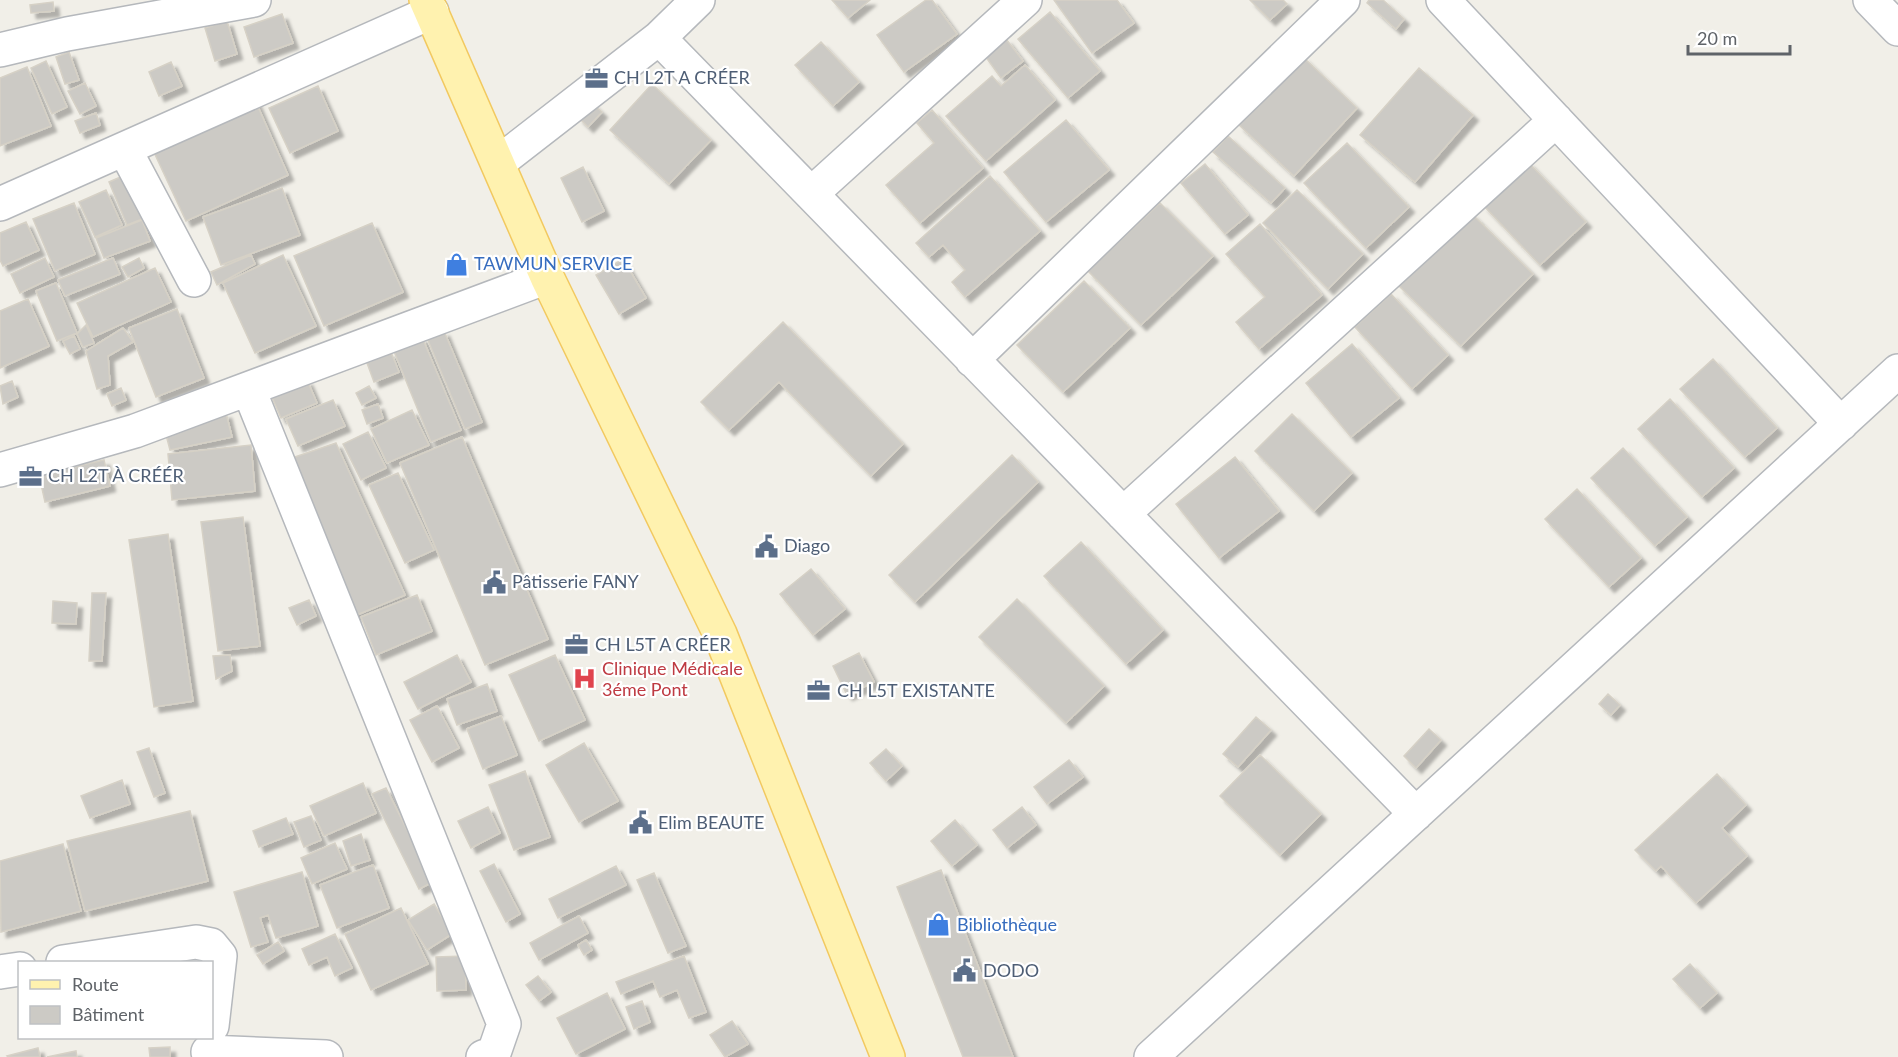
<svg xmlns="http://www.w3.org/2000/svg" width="1898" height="1057" font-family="Lato,sans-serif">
<defs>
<filter id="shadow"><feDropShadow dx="5.5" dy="5.5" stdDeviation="1.5" flood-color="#0004"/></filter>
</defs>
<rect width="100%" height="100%" fill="#f1efe8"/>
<path fill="#cccac5" stroke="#d6d1c6" stroke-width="1.5" filter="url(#shadow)" d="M 832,0 L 870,0 L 848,18 Z
M 926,0 L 932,0 L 957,34 L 904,72 L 877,35 Z
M 1054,0 L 1117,0 L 1134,23 L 1092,53 Z
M 1250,0 L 1283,0 L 1287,4 L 1270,20 Z
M 1369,0 L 1383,0 L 1404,19 L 1396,29 L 1367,3 Z
M 53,2 L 54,11 L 31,13 L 30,5 Z
M 1050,12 L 1100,71 L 1068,98 L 1018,39 Z
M 282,14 L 293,43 L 254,57 L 244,27 Z
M 227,21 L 237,54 L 215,61 L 205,28 Z
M 1006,39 L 1023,61 L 1001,78 L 985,56 Z
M 821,42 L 859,82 L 833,106 L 795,65 Z
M 69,52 L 79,80 L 65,84 L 56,57 Z
M 1303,57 L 1357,108 L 1294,176 L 1239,125 Z
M 46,61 L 67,107 L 52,114 L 31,68 Z
M 171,62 L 182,86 L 159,96 L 149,72 Z
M 1025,65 L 1055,100 L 986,161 L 946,116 L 992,76 L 1001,86 Z
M 27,67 L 51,126 L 0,146 L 0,78 Z
M 1419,68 L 1473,115 L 1415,182 L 1360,135 Z
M 85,83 L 96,106 L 80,114 L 68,91 Z
M 652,84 L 711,140 L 669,184 L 610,130 Z
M 318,86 L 338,131 L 290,153 L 269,108 Z
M 255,100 L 288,175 L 186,221 L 151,146 Z
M 591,102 L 602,112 L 588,127 L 578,117 Z
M 932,110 L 983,168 L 920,223 L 886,185 L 934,143 L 917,123 Z
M 96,113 L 100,125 L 80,133 L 75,121 Z
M 1066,120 L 1109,170 L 1046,222 L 1004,172 Z
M 1228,136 L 1285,188 L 1271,203 L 1213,152 Z
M 1347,143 L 1409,207 L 1366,248 L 1304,183 Z
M 1528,162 L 1586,222 L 1540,265 L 1483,205 Z
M 1205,164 L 1248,215 L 1225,234 L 1181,183 Z
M 583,167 L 604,211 L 582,222 L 561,178 Z
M 132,172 L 150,216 L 127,225 L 109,182 Z
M 990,176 L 1040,231 L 965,297 L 952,282 L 965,270 L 943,245 L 929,257 L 916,243 Z
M 282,188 L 300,235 L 221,265 L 203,217 Z
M 106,190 L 122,225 L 95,237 L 79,202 Z
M 1297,190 L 1363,254 L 1328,289 L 1263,223 Z
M 74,203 L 95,254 L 55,271 L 33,219 Z
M 1160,203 L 1213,256 L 1141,325 L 1088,271 Z
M 1471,213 L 1533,274 L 1461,346 L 1399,286 Z
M 142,220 L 150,241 L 104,258 L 96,238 Z
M 26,222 L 39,250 L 3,266 L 0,260 L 0,233 Z
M 372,223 L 403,292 L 324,326 L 294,256 Z
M 1260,224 L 1322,295 L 1259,349 L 1236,322 L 1265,297 L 1226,254 Z
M 251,255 L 255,264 L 217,285 L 211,272 Z
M 283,255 L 316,326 L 255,353 L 223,283 Z
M 45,258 L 54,277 L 20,293 L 11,274 Z
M 113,258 L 120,274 L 65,296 L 58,280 Z
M 139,258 L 144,268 L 128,277 L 122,267 Z
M 623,259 L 646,298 L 619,314 L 596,275 Z
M 155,268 L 171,302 L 93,337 L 77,303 Z
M 1084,281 L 1130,328 L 1063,392 L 1017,345 Z
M 56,283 L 77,333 L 57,341 L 36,291 Z
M 1391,294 L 1448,355 L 1412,389 L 1355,327 Z
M 28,299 L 49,346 L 0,368 L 0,311 Z
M 177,309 L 204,378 L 156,397 L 129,328 Z
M 783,322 L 903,444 L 871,476 L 779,382 L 729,430 L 701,402 Z
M 86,325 L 94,343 L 83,347 L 77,334 Z
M 123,328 L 133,342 L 108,356 L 110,385 L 97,389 L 86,351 Z
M 444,331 L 482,422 L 465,429 L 427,338 Z
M 74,336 L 80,349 L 70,354 L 63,341 Z
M 422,337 L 461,430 L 431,442 L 393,349 Z
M 1352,344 L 1399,398 L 1351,437 L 1306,383 Z
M 391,352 L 399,372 L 374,382 L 367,363 Z
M 1713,359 L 1777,428 L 1745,457 L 1680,389 Z
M 307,380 L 317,403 L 281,418 L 271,395 Z
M 12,381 L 18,397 L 3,404 L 0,386 Z
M 369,386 L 376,398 L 362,405 L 356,393 Z
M 121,388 L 126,400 L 112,406 L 107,394 Z
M 1670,399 L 1734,468 L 1702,497 L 1638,429 Z
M 333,400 L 345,426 L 298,446 L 286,419 Z
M 378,404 L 383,418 L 367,424 L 362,410 Z
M 412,410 L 429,445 L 387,463 L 371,429 Z
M 226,413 L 232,437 L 170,450 L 164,427 Z
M 1292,414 L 1352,473 L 1314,511 L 1255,451 Z
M 368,432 L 386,468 L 361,480 L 343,444 Z
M 462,437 L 548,639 L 485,665 L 400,463 Z
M 336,443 L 405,595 L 352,617 L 289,459 Z
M 251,445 L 255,491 L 172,500 L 168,454 Z
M 1623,448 L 1687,517 L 1655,546 L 1591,478 Z
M 1012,455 L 1038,482 L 915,602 L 889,575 Z
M 1235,457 L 1279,511 L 1219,558 L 1176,504 Z
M 104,460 L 110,486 L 45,502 L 39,475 Z
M 398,473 L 434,550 L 405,563 L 369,485 Z
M 1577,489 L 1641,558 L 1609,587 L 1545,519 Z
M 243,517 L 260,646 L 218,651 L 201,522 Z
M 168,534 L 193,701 L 154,707 L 129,540 Z
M 1081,542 L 1163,630 L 1126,664 L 1044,576 Z
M 811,569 L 845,609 L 813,635 L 780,594 Z
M 92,593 L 106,593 L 102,661 L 89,661 Z
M 417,595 L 432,631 L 376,655 L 361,617 Z
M 1017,599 L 1104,686 L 1066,723 L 979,637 Z
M 309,600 L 316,616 L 297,625 L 289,608 Z
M 53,601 L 77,603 L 76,624 L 52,623 Z
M 859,653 L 874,682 L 847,695 L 833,666 Z
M 230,655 L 232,671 L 216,679 L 213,656 Z
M 457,655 L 471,682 L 418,709 L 404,682 Z
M 555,655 L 585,720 L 539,741 L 509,675 Z
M 487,684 L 497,711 L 457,725 L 447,699 Z
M 1608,694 L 1620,705 L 1611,715 L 1599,704 Z
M 437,706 L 459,748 L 432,762 L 410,720 Z
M 501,716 L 517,755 L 483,769 L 467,729 Z
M 1256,717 L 1271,730 L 1238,767 L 1223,754 Z
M 1429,729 L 1441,740 L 1416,768 L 1404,756 Z
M 584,743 L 618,801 L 579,822 L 546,765 Z
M 149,748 L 165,793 L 154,797 L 137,752 Z
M 886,749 L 902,766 L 886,781 L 870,763 Z
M 1260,755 L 1321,814 L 1280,855 L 1220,796 Z
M 1069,760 L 1083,777 L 1047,804 L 1034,787 Z
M 525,771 L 550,837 L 514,850 L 489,785 Z
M 1717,774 L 1746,805 L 1722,828 L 1747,856 L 1696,903 L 1661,866 L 1656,871 L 1635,850 Z
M 122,780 L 130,804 L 90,818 L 81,796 Z
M 363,783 L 376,813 L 324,836 L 310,806 Z
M 386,788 L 433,882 L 419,889 L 372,794 Z
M 488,807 L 500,833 L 471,848 L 458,821 Z
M 1022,807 L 1036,825 L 1007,848 L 993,830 Z
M 190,811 L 208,881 L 85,911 L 67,841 Z
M 311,816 L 321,840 L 304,847 L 294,822 Z
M 286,818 L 293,834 L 259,847 L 253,831 Z
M 955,820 L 977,845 L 952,866 L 931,841 Z
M 361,834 L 370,860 L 351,866 L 343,841 Z
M 335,843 L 347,869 L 312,884 L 301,858 Z
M 63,844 L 81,911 L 1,932 L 0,861 Z
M 494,864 L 520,914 L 506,922 L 480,871 Z
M 373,865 L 389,908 L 337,928 L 320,885 Z
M 616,866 L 626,885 L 558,918 L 549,899 Z
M 941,870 L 1013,1057 L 963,1057 L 897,887 Z
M 302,872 L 318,926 L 276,938 L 268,915 L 260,918 L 268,942 L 251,947 L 234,892 Z
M 654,873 L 686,946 L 668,953 L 637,880 Z
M 434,904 L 452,934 L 427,950 L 408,920 Z
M 401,908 L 428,964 L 371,990 L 345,934 Z
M 579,916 L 588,933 L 539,960 L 530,943 Z
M 335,934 L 352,968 L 335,976 L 327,957 L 309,965 L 302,949 Z
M 586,940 L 592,950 L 584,955 L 578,945 Z
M 278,942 L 284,951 L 263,964 L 257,955 Z
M 465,956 L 466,990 L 437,991 L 436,957 Z
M 684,956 L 706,1012 L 689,1018 L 677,990 L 660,997 L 653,981 L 621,994 L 616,982 Z
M 1690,964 L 1717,993 L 1700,1008 L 1673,979 Z
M 538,976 L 551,992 L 539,1001 L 526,985 Z
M 607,993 L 625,1029 L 576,1054 L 557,1018 Z
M 642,1001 L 650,1022 L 634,1029 L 626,1007 Z
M 732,1021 L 748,1044 L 725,1057 L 710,1035 Z
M 170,1047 L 170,1057 L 150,1057 L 149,1048 Z
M 38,1048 L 40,1057 L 8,1057 L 7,1056 Z
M 76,1051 L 77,1057 L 47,1057 Z"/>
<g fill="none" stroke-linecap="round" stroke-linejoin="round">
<defs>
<path id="minor" d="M 1443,0 L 1841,424
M 1870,0 L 1898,29
M 659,38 L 1416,814
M 0,50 L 67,34 L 254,0
M 125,150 L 194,280
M 498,163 L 659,38 L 698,0
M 811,194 L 1025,0
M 0,204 L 432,12
M 972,360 L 1343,0
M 249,390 L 504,1024 L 494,1053 L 483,1057
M 0,470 L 135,431 L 547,277
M 1123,514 L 1556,120
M 63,962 L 196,942 L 211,945 L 220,956 L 212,1026
M 0,972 L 20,969
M 208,1052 L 326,1057
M 1151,1057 L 1898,371"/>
<path id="primary" d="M 426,0 L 547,277 L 720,634 L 888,1057"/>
</defs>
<use href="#minor" stroke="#b5b8bc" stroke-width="36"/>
<use href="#primary" stroke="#f2c960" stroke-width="36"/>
<use href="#minor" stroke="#fff" stroke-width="33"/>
<use href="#primary" stroke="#fff2af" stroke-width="33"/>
</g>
<defs>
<symbol id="office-bare" viewBox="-9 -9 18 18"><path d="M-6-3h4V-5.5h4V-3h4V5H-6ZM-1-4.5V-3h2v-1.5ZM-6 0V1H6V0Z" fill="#5c6f8a" stroke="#fff" stroke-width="2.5" paint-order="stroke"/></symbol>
<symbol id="shop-bare" viewBox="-9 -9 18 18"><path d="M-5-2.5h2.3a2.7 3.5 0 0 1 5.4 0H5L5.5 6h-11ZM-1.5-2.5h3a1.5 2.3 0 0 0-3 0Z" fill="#3f7fe0" stroke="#fff" stroke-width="2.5" paint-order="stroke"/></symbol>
<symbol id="civic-bare" viewBox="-9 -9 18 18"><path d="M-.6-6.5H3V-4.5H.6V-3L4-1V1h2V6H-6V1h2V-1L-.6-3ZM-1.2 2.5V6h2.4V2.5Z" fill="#5c6f8a" stroke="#fff" stroke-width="2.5" paint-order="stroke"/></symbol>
<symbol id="hospital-bare" viewBox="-9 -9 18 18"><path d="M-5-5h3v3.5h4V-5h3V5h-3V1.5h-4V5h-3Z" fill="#e0444e" stroke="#fff" stroke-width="2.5" paint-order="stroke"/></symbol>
</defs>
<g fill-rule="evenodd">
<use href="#office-bare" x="580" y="62" width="33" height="33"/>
<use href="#shop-bare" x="440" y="248" width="33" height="33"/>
<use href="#office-bare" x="14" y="460" width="33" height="33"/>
<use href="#civic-bare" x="750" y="530" width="33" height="33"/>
<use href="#civic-bare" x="478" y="566" width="33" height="33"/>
<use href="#office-bare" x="560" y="628" width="33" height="33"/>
<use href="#hospital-bare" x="568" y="662" width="33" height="33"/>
<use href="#office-bare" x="802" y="674" width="33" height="33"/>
<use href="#civic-bare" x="624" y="806" width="33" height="33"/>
<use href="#shop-bare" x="922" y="908" width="33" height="33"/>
<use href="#civic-bare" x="948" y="954" width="33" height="33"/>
</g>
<g text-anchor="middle" stroke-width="4.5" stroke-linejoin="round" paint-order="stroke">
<g font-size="18" fill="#4e5e75" stroke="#fff" text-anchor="start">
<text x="614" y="84">CH L2T A CRÉER</text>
<text x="48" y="482">CH L2T À CRÉÉR</text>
<text x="784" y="552">Diago</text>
<text x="512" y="588">Pâtisserie FANY</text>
<text x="595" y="651">CH L5T A CRÉER</text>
<text x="837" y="697">CH L5T EXISTANTE</text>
<text x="658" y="829">Elim BEAUTE</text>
<text x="983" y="977">DODO</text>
</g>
<g font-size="18" fill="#366cbe" stroke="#fff" text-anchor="start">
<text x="474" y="270">TAWMUN SERVICE</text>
<text x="957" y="931">Bibliothèque</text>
</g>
<g font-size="18" fill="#be3a42" stroke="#fff" text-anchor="start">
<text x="602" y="675">Clinique Médicale<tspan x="602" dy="21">3éme Pont</tspan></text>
</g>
</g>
<rect x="18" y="961" width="195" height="78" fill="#ffffff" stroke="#bfc1c3" stroke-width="1.5"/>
<rect x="30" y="980" width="30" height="9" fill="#fff2af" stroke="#bfc1c3" stroke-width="1.5"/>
<text x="72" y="991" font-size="18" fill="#5f6368">Route</text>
<rect x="30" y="1006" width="30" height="18" fill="#cccac5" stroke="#bfc1c3" stroke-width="1.5"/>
<text x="72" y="1021" font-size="18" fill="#5f6368">Bâtiment</text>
<path d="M1688 45v9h102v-9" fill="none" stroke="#5f6368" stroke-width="3"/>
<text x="1697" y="45" font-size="18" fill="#5f6368" stroke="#ffffff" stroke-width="4.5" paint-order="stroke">20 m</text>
</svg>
